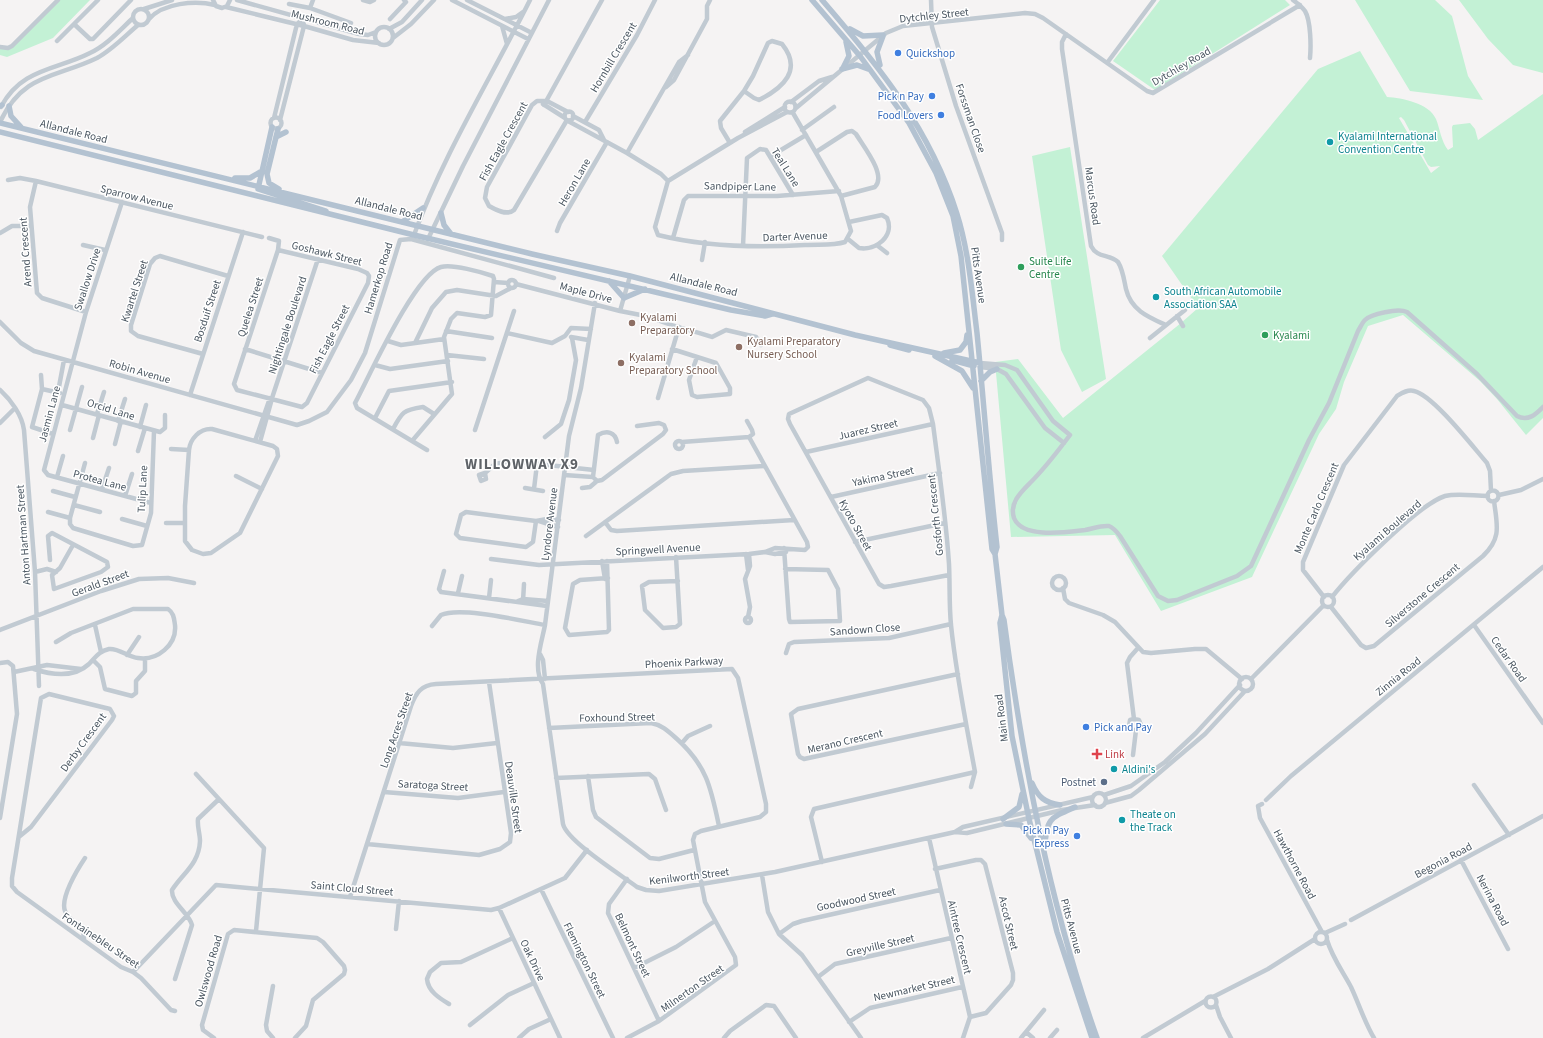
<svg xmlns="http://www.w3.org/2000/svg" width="1543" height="1038" font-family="'Source Sans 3',sans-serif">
<rect width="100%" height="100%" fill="#f5f3f3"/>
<path fill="#c3f1d5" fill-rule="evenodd" d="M 58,0 L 90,0 L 53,38 L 7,57 L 0,55 L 0,46 L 12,46 Z
M 1160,0 L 1285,0 L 1290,5 L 1155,90 L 1113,61 Z
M 1355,0 L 1435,0 L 1452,16 L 1468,76 L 1483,100 L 1410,91 Z
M 1459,0 L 1543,0 L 1543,73 L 1513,65 L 1488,39 Z
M 1360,51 L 1387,97 C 1402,98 1429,103 1436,119 C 1440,129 1441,141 1448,150 L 1453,147 L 1452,127 L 1453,125 L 1470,123 L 1475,129 L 1478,140 L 1543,94 L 1543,418 L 1526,435 L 1497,399 L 1480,381 L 1403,315 L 1368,326 L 1344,382 L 1336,409 L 1319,434 L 1252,577 L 1161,611 L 1115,535 L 1011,537 L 995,362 L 1018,359 L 1063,418 L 1181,323 L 1198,308 L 1162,256 L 1318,69 ZM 1401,117 L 1404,120 L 1428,165 L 1431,167 L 1440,166 L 1431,173 L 1399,118 Z
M 1070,147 L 1106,379 L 1082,392 L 1061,350 L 1032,156 Z"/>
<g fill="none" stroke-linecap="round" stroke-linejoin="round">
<path stroke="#c1cad2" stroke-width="4.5" d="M 213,0 L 216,6 L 222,8 L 227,6 L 230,0
M 237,0 L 359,34 L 368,35 L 376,32
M 363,0 L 370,2 L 374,0
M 452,0 L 528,39
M 467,0 L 532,33
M 931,0 L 932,27 L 956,106 L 1002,233 L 1002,240
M 1293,0 C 1297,3 1302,7 1305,11 C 1311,21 1311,47 1310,58
M 289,4 L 310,8 L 351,23
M 226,7 L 304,26 L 353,40 L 379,43
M 310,8 L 313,0
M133 17a8 8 0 1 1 16 0a8 8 0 1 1-16 0Z
M 144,9 L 172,0
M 149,19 C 163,3 195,0 215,5
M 390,19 L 406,2 L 404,0
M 505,19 L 516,17 L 523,12
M 74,24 L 90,39 L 93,39 L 131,0
M 919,24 L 931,13
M 502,26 L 507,44
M375 36a9 9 0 1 1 18 0a9 9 0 1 1-18 0Z
M 389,29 L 402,22 L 422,0
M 1066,34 L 1062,42 L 1062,49 L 1091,246 C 1097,258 1109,254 1118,262 C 1123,270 1124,280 1126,289 C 1131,310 1148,317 1166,325
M 393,38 L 411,24 L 434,0
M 57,41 L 98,0
M 0,47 L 8,48 L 12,46 L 58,0
M 1107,63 L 1154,0
M 666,87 L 674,80 L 707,19 L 707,6 L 710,0
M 547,101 L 537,101 L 532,105 L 487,187 L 485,198 L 489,206 C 496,210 507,216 514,210 L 567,120
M 547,101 L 568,112
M784.5 107a5.5 5.5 0 1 1 11 0a5.5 5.5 0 1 1-11 0Z
M 791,102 L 819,81 L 832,77
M 543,104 L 565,118
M 544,105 L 602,0
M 1,107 C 21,68 57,70 90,53 C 107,45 120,30 133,18
M 796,108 L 886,33 L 903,26 L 1025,13 L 1035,14 L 1043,18 L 1147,91 L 1153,93 L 1300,5
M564.5 116a4.5 4.5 0 1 1 9 0a4.5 4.5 0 1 1-9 0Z
M 573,116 L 599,130 L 604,140
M270.5 123a5.5 5.5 0 1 1 11 0a5.5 5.5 0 1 1-11 0Z
M 274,118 L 297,24 L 303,19 L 304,26 L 280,120
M 568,121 L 627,153 L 661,174 L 668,181
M 0,122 C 23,73 56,78 97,58 C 112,50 125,36 138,25 L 141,25
M 585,122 L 637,35 L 655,0
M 802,130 L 834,107
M 745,132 L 785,107
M 730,143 L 721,128 L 720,121 L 744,91 L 753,76 L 768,43 L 772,41 L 782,44 C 803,70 783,88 759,100 L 754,98 L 744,91
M 816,152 L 847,132 L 852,131 L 856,134 C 863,146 887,175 875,187 L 841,196
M 627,153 L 679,62 L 688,55
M 771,156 L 806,135
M 8,180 L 20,178 L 36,181 L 262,237
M 36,181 L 30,207 L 37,293 L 42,298 L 86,312
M 668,181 L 655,227 L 658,235 C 706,247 756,248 805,245 C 818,244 833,246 845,242 L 851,231 L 841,196 L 793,113
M 668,181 L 738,138 L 787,112
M 122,202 L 86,312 L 44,470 L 48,475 L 151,503
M 557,231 L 560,223 L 607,142
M 0,233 L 12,226 L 31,226
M 414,235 C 444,153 491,78 530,0
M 269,238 L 279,241 L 278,250 L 234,384 L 237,390 L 302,407 L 307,403 L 368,283 L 369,276 L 367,273 L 358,269 L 278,250
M 673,238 L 684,200 L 688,196 L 777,196 L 839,191
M 428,239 L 463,166 L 549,0
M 848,239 L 859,248 C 876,251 895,236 887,218 L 882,215 L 849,222
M 83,245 L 105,250
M 743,246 L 747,158 L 760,149 L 766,150 L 793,195
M 878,246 L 887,253
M 702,260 L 705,242
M508 284a4 4 0 1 1 8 0a4 4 0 1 1-8 0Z
M 494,282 L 508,283
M 516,284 L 620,311 L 651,317 L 658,317 L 668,323
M 595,303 L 581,388 L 569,436 L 545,625 C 542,641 532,669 543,684 L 563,824 C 567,841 621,875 637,887 L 646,890 L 659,891 L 775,872 L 955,832 L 967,833 L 1062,810 L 1095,805
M 620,311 L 630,276
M 1177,316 L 1183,326
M 651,317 C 656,322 701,333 712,337 L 726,330 L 756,337 L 761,345
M 0,322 L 21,343 L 34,351 L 297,425 L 309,421 L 327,412 L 351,380 L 365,353 L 400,240 L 411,239 L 554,278
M 446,331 L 492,338
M 507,333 L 552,343 L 565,336 L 571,328 L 591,329
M 571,337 L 588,340
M 1150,338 L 1185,310
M 388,341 L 401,345 L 444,339
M 415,343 L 432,308 L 446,292 L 457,290 L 496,296 L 511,288
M 245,349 L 322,373
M 672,349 L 716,363 L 730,388 L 730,394 L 697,397 L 692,395 L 689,380 L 697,357
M 203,354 L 138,336 L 131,331 L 131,325 L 150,264 L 155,258 L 160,256 L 228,276
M 447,355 L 484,359
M 980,363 L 1005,365 L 1017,370 L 1053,421 L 1070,435 C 1058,451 1046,467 1031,482 C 1021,492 1009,503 1014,518 C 1022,539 1067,532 1085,530 C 1092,529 1101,525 1109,526 C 1114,528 1117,532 1120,536 L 1158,596 L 1168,601 L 1177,600 L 1237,576 L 1251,566 L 1309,440 L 1329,403 L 1358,331 C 1360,328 1362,323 1365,320 C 1371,314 1398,308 1407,312 L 1477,374 L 1517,416 C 1528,422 1536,414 1543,407
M 375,365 L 390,369 L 448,361
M 980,367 L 997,369 L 1006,374 L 1045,428 L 1064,443
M 41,375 L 42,389 L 32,427 L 53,434
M 42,389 L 60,393
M 0,390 C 11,400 22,415 24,430 L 35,572 L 39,686
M 58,392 L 64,360
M 190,395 L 243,232
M 658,398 L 679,327
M 62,405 L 160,432 L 165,428 L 165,415
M 97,414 L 104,392
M 375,418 L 389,391 L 452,382
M 118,421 L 125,399
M 0,423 L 15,408
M 140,427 L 146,405
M 212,429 L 273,446 L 277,449 L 278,456 L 240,533 L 211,553 L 203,554 L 192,550 L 185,541 L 185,506 L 189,450 C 190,439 200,428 212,429 Z
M 393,429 C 402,412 403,410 423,407 L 434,414
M 70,430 L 82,387
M 475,430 L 514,311
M 545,437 L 561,424 L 569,400 L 576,360 L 572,338
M 93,438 L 99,415
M675 445a4 4 0 1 1 8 0a4 4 0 1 1-8 0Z
M 255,441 L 270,398
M 412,441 L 452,394 L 444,337 L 451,319 L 457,313 L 485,317 L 491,315 L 494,279 L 493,276 C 481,272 453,264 441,267 C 415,274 369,377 355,403 L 357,408 L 427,450
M 260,442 L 273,395 L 318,259
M 617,442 C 615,432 607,430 598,435 L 593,477 L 597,481 L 602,480 L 663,434 L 666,430 L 664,425 L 659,423 L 637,426
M 682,442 L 749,437 L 753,434 L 752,430 L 747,421
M 115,444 L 121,421
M 171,449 L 189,450
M 138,451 L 145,428
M 806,452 L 933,424
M 85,463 L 70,518 L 70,524 L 73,528 L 133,546 L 142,545 L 151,513 L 154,431
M 485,473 L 486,479 L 481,481 L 479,475 L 485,473 L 495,464 L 511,461 L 594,470
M 564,475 L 593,477
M 236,476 L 262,489
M 57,477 L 63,456
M 525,488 L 543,491
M 582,488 L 590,487 L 597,481
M 102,489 L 109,468
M 534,489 L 537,464
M1487.5 496a5.5 5.5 0 1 1 11 0a5.5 5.5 0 1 1-11 0Z
M 53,491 L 75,497
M 1499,495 L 1521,490 L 1543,479
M 125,496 L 132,474
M 831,497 L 940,473
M 74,505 L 100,512
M 48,512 L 70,518
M 122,519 L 147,526
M 536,521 L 533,542 L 526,547 L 460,538 L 456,534 L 461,515 L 466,512 L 536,521 L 547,519 L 559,520
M 539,521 L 558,527
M 605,522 L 611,530 L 617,531 L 794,520
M 166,523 L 185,523
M 586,536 L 671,474 L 683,471 L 765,466
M 855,542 L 945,523
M 784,548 L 789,619 L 790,622 L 840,621 L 838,589 L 828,570 L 785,569
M 765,552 L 775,554 L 786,552
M 746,554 L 748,570
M 676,557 L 680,624 L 676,627 L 663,628 L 645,610 L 642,586 L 649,582 L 678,581
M 491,559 L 539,565 L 749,554 L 765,552 L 775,548 L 805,550 L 808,547 L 807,542 L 749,437
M 50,560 L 48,536 L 52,533 L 107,562 L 108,567 L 101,572 L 54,589 L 52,575 L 60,568 L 73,545
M 602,561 L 605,579
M 607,561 L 609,630 L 607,632 L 569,635 L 565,628 L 573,584 L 580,580 L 608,578
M 444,571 L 439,589 L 441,592 L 547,606
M 35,572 L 47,569 L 56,572
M 949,575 L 891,586 L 884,587 L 879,584 L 790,424 L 788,419 L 789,414 L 868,378 L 923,400 L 929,408 L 933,424 C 939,471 946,517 949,564 C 950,584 949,604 951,625 C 956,674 966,723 975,772 L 971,787
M1052 583a7 7 0 1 1 14 0a7 7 0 1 1-14 0Z
M 1063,588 L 1065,599 L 1069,603 L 1103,615 L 1115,622 L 1143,652 L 1151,653 L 1195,649 L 1206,649 L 1242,679
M 458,593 L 462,576
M1322 601a6 6 0 1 1 12 0a6 6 0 1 1-12 0Z
M 1324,597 L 1303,570 L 1303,562 L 1344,465 L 1397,396 C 1402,393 1408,389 1414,391 C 1433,395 1473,447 1487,463 L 1490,471 L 1491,491
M 1332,597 C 1350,574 1419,504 1445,496 C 1458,493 1474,496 1488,496
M 489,598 L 491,580
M 518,601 L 523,599 L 548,601
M 523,601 L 524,584
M 1331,607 L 1361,645 L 1366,648 L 1374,646 L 1483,556 C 1502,538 1497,525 1494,501
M 748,617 L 750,607 L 745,579 L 750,566 L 749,554
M745 620a3 3 0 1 1 6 0a3 3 0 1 1-6 0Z
M 95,625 L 101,652
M 1474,625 L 1543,723
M 432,626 L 441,615 C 460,606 522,621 545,625
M 0,630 L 101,591 L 139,579 L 168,578 L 194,583
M 786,653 L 789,644 L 794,642 L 889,638 L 951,624
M 540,654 L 543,660 L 545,679
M 127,655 L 139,637
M 93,660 L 100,667 L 105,689 L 132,696 L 136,693 L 136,681 L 145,671 L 145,659
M 0,663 L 8,662 L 13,666 L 17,714 L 0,818
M 34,669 C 52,675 74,678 89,664 C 95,658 99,651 109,649 C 119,648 128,657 138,658 C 157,661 177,645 175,625 C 174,619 174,613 168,609 L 133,609 L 71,633 L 56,642
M 14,672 L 47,665 L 81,669
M 958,674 L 798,709 L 791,714 L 798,754 L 800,757 L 804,759 L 966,724
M1239 684a7 7 0 1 1 14 0a7 7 0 1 1-14 0Z
M 1251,679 L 1323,606
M 1134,719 L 1127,663 L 1130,657 L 1138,648
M 549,728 L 651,723 C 662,725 668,731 677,739 C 707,766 711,788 719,826
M 399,743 L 453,748 L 497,743
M 682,743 L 688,736 L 710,726
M 1133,755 L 1136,730 L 1141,725 L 1139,720 L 1134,719 L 1130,720 L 1129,726 L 1132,730 L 1136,730
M 196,774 L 264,848 L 256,931
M 588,776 L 593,810 L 596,817 L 650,858 L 659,859 L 694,850
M 556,778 L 649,774 L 655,779 L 666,810
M 1474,785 L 1509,835
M 384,792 L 458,798 L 504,792
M1092 800a7 7 0 1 1 14 0a7 7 0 1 1-14 0Z
M 1104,795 L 1131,786 L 1165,762 L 1196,733 L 1240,685
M 1266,800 L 1291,776 L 1543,567
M 1105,803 L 1131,796 L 1139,790 L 1205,734 L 1245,691
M 1262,804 L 1258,806 L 1260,818 L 1322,932
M 955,832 L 963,827 L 1093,797
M 20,836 L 31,827 L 112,720 L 114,716 L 110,709 L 49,694 L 41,698 L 12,878 L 12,886 L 17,892 L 121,967 L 133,972 L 141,978 L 171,1010 L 175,1011
M 929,838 L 970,1017 L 963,1038
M 367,844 L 479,855 L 500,849 L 510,842 L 511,833 L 489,682
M 1461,860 L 1508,949
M 822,862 L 811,817 L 814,809 L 975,772
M 935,869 L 976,860 L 981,860 L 985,864 L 1013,973 L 1013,980 L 1011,985 L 986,1013 L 970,1017
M 762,875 L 768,912 L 779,934 L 802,955 L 861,1038
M 627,879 L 609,904 L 608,913 L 659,1021
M 541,889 L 613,1038
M 350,897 L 411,706 C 416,693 421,685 436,684 L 732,669 L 738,678 L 766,804 L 766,812 L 760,817 L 701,831 L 695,834 L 693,840 L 705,902 L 735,957 L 736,965 L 659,1021 L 627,1038
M 499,908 L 560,1038
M 1351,920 L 1543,816
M 396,929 L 399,901
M1315 938a6 6 0 1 1 12 0a6 6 0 1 1-12 0Z
M 1325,933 L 1345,924
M 779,934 L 793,924 L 802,921 L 940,890
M 84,939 L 83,930 C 77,924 68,919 65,911 C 60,898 77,870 85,858
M 1327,940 C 1332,957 1343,972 1351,987 C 1359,1004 1364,1021 1374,1038
M 634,968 L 676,947 L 715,921
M 133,972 L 216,885 L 491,910 L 499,908 L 565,878 L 587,850
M 818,977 L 835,964 L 951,938
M 175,979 L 192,925 C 189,913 171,903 172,890 C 183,873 199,864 200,841 C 200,834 197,826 198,819 L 219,799
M1205.5 1002a5.5 5.5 0 1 1 11 0a5.5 5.5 0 1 1-11 0Z
M 1213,997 L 1268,969 L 1315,939
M 449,1004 C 439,998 428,991 427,979 L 430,972 L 441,963 L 461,962 L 513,938
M 1216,1005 L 1220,1017 L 1231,1038
M 849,1022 L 870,1008 L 962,987
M 470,1025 L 508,995 L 534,983
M 1026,1032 L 1033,1038
M 214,1038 L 203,1030 L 202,1025 L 228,934 L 234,930 L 317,938 L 323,942 L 344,966 L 345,970 L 344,974 L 313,1000 L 306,1026 L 295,1038
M 273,1038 L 267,1031 L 266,1025 L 273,986
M 519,1038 L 529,1029 L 551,1019
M 724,1038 L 730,1031 L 766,1005 L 774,1006 L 796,1038
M 1021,1038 L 1044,1010
M 1050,1038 L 1057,1030
M 1143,1038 L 1205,1001"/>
<path stroke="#b3c2d1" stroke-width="5.5" d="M 812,0 L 860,56 L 909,123 L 936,173 L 953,216 L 961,256 L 992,549 L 995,554
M 822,0 C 879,66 930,129 957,214 C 969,252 972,293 977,333 C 984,404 989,476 997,547 L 995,554 L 1002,615 L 1000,623 L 1012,736 L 1029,819 L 1057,932 L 1092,1038
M 850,29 L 863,36 L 883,35
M 880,65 L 877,52 L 883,36
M 843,68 L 849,56 L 846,42
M 842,69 L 857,65 L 868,69
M 0,106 L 2,105
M 9,106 L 11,116 L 21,127
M 0,123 L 532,254 L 630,276 L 855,335 L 980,363
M 272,127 L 258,189 L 326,211
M 278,129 L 267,174 L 269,183 L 279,189
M 0,132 L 414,235 L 731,310 L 765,316 L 772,314
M 276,137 L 286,132
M 235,178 L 250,178 L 262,171
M 441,213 L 444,225 L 451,234
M 402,222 L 423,208
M 609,281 L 624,298 L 645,289
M 890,345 L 909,350
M 944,353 L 960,350 L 966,342 L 967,335
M 935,356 L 962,371 L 973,388
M 952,360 L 974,366
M 981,381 L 990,372 L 997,369
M 1002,615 L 1004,620 C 1023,762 1049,903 1097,1038
M 1032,783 C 1038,797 1045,803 1060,805
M 1003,819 L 1019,807 L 1022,794
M 1006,824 L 1021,825 L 1031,838
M 1045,847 C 1046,819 1050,818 1075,807"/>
</g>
<g fill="#3f7fe0" stroke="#fff" stroke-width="1.5">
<circle cx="898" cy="53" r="4"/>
<circle cx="932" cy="96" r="4"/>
<circle cx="941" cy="115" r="4"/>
<circle cx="1086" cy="727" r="4"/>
<circle cx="1077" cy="836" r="4"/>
</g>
<g fill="#0f9aa8" stroke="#fff" stroke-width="1.5">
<circle cx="1330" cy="142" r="4"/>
<circle cx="1156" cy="297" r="4"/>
<circle cx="1114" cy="769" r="4"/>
<circle cx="1122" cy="820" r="4"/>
</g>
<g fill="#2e9e5b" stroke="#fff" stroke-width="1.5">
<circle cx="1021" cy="267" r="4"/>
<circle cx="1265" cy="335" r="4"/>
</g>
<g fill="#8d6e63" stroke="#fff" stroke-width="1.5">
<circle cx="632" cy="323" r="4"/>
<circle cx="739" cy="347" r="4"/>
<circle cx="621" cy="363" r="4"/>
</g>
<path fill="#e0444e" stroke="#fff" stroke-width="1.5" d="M1095 748h4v4h4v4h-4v4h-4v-4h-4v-4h4z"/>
<circle fill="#5c6f8a" stroke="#fff" stroke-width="1.5" cx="1104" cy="782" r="4"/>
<g text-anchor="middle" stroke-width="3" stroke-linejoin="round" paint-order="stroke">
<g font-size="11" fill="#4a5661" stroke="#fff">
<text transform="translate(934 15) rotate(-6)" y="4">Dytchley Street</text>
<text transform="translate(328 22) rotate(14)" y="4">Mushroom Road</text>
<text transform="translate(613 57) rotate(-59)" y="4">Hornbill Crescent</text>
<text transform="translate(1181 66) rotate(-30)" y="4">Dytchley Road</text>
<text transform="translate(971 118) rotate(71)" y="4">Forssman Close</text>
<text transform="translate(74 131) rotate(14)" y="4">Allandale Road</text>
<text transform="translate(503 141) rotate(-61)" y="4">Fish Eagle Crescent</text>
<text transform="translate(786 167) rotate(58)" y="4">Teal Lane</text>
<text transform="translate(574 182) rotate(-60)" y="4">Heron Lane</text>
<text transform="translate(740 186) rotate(1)" y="4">Sandpiper Lane</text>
<text transform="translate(1093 196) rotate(82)" y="4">Marcus Road</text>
<text transform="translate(137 197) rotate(14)" y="4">Sparrow Avenue</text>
<text transform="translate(389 208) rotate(14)" y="4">Allandale Road</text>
<text transform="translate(795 236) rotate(-2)" y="4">Darter Avenue</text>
<text transform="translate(25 252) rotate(-94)" y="4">Arend Crescent</text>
<text transform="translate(327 253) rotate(14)" y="4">Goshawk Street</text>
<text transform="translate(979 275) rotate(82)" y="4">Pitts Avenue</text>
<text transform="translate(378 278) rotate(-73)" y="4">Hamerkop Road</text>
<text transform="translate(87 279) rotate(-72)" y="4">Swallow Drive</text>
<text transform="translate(704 284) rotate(14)" y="4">Allandale Road</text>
<text transform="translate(134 291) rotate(-72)" y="4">Kwartel Street</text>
<text transform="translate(586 292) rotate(15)" y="4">Maple Drive</text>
<text transform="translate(250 307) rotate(-72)" y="4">Quelea Street</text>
<text transform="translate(207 311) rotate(-72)" y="4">Bosduif Street</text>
<text transform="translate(287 325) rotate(-72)" y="4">Nightingale Boulevard</text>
<text transform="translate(329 339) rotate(-63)" y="4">Fish Eagle Street</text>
<text transform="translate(140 371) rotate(16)" y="4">Robin Avenue</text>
<text transform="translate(111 409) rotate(17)" y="4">Orcid Lane</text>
<text transform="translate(49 414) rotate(-75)" y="4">Jasmin Lane</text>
<text transform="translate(868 429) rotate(-13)" y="4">Juarez Street</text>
<text transform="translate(883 476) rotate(-12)" y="4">Yakima Street</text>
<text transform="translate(100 480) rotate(15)" y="4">Protea Lane</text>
<text transform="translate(142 489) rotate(-87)" y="4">Tulip Lane</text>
<text transform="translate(1316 508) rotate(-67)" y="4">Monte Carlo Crescent</text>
<text transform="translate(935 515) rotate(-96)" y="4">Gosforth Crescent</text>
<text transform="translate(549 524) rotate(-83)" y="4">Lyndore Avenue</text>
<text transform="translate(856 525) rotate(61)" y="4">Kyoto Street</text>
<text transform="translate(1387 530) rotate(-41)" y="4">Kyalami Boulevard</text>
<text transform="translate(23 535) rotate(-94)" y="4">Anton Hartman Street</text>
<text transform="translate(658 549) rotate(-3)" y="4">Springwell Avenue</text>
<text transform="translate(100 583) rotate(-20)" y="4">Gerald Street</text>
<text transform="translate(1422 595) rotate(-40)" y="4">Silverstone Crescent</text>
<text transform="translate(865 629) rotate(-4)" y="4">Sandown Close</text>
<text transform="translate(1509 659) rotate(55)" y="4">Cedar Road</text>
<text transform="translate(684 662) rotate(-3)" y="4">Phoenix Parkway</text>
<text transform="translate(1398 676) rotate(-39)" y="4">Zinnia Road</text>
<text transform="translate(617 717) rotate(-1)" y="4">Foxhound Street</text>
<text transform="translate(1001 718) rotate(-97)" y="4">Main Road</text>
<text transform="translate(396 730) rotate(-71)" y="4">Long Acres Street</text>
<text transform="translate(845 741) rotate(-13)" y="4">Merano Crescent</text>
<text transform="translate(83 742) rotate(-54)" y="4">Derby Crescent</text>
<text transform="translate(433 785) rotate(3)" y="4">Saratoga Street</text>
<text transform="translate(514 797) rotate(82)" y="4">Deauville Street</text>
<text transform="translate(1443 860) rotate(-28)" y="4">Begonia Road</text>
<text transform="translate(1295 864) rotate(62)" y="4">Hawthorne Road</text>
<text transform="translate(689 876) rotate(-7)" y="4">Kenilworth Street</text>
<text transform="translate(352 888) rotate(5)" y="4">Saint Cloud Street</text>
<text transform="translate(856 899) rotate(-12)" y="4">Goodwood Street</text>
<text transform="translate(1493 900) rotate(62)" y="4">Nerina Road</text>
<text transform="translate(1009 923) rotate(77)" y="4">Ascot Street</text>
<text transform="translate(1072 926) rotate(75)" y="4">Pitts Avenue</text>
<text transform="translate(960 937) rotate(77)" y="4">Aintree Crescent</text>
<text transform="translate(101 940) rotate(34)" y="4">Fontainebleu Street</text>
<text transform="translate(633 945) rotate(65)" y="4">Belmont Street</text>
<text transform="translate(880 945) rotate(-13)" y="4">Greyville Street</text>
<text transform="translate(533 960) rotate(65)" y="4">Oak Drive</text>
<text transform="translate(585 960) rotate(64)" y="4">Flemington Street</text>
<text transform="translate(208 971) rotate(-74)" y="4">Owlswood Road</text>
<text transform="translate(692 988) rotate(-35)" y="4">Milnerton Street</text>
<text transform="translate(914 988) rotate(-13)" y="4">Newmarket Street</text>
</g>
<g font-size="11" fill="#366cbe" stroke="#fff" text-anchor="end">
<text x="906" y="57" text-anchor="start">Quickshop</text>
<text x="924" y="100">Pick n Pay</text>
<text x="933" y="119">Food Lovers</text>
<text x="1094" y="731" text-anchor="start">Pick and Pay</text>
<text x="1069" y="834">Pick n Pay<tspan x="1069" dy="13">Express</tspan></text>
</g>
<g font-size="11" fill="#0d838f" stroke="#fff" text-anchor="start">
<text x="1338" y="140">Kyalami International<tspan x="1338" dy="13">Convention Centre</tspan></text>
<text x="1164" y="295">South African Automobile<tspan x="1164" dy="13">Association SAA</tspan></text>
<text x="1122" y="773">Aldini's</text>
<text x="1130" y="818">Theate on<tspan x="1130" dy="13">the Track</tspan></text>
</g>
<g font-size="11" fill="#27864d" stroke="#fff" text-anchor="start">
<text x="1029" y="265">Suite Life<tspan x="1029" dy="13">Centre</tspan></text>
<text x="1273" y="339">Kyalami</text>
</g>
<g font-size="11" fill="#785e54" stroke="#fff" text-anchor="start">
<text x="640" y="321">Kyalami<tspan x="640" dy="13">Preparatory</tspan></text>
<text x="747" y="345">Kyalami Preparatory<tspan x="747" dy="13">Nursery School</tspan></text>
<text x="629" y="361">Kyalami<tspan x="629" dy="13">Preparatory School</tspan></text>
</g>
<g font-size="11" fill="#be3a42" stroke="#fff" text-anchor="start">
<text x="1105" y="758">Link</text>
</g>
<g font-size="11" fill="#4e5e75" stroke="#fff" text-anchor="end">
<text x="1096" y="786">Postnet</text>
</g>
<g font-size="15" font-weight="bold" letter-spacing="1" fill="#5f6368" stroke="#fff">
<text x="522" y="469">WILLOWWAY X9</text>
</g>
</g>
</svg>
